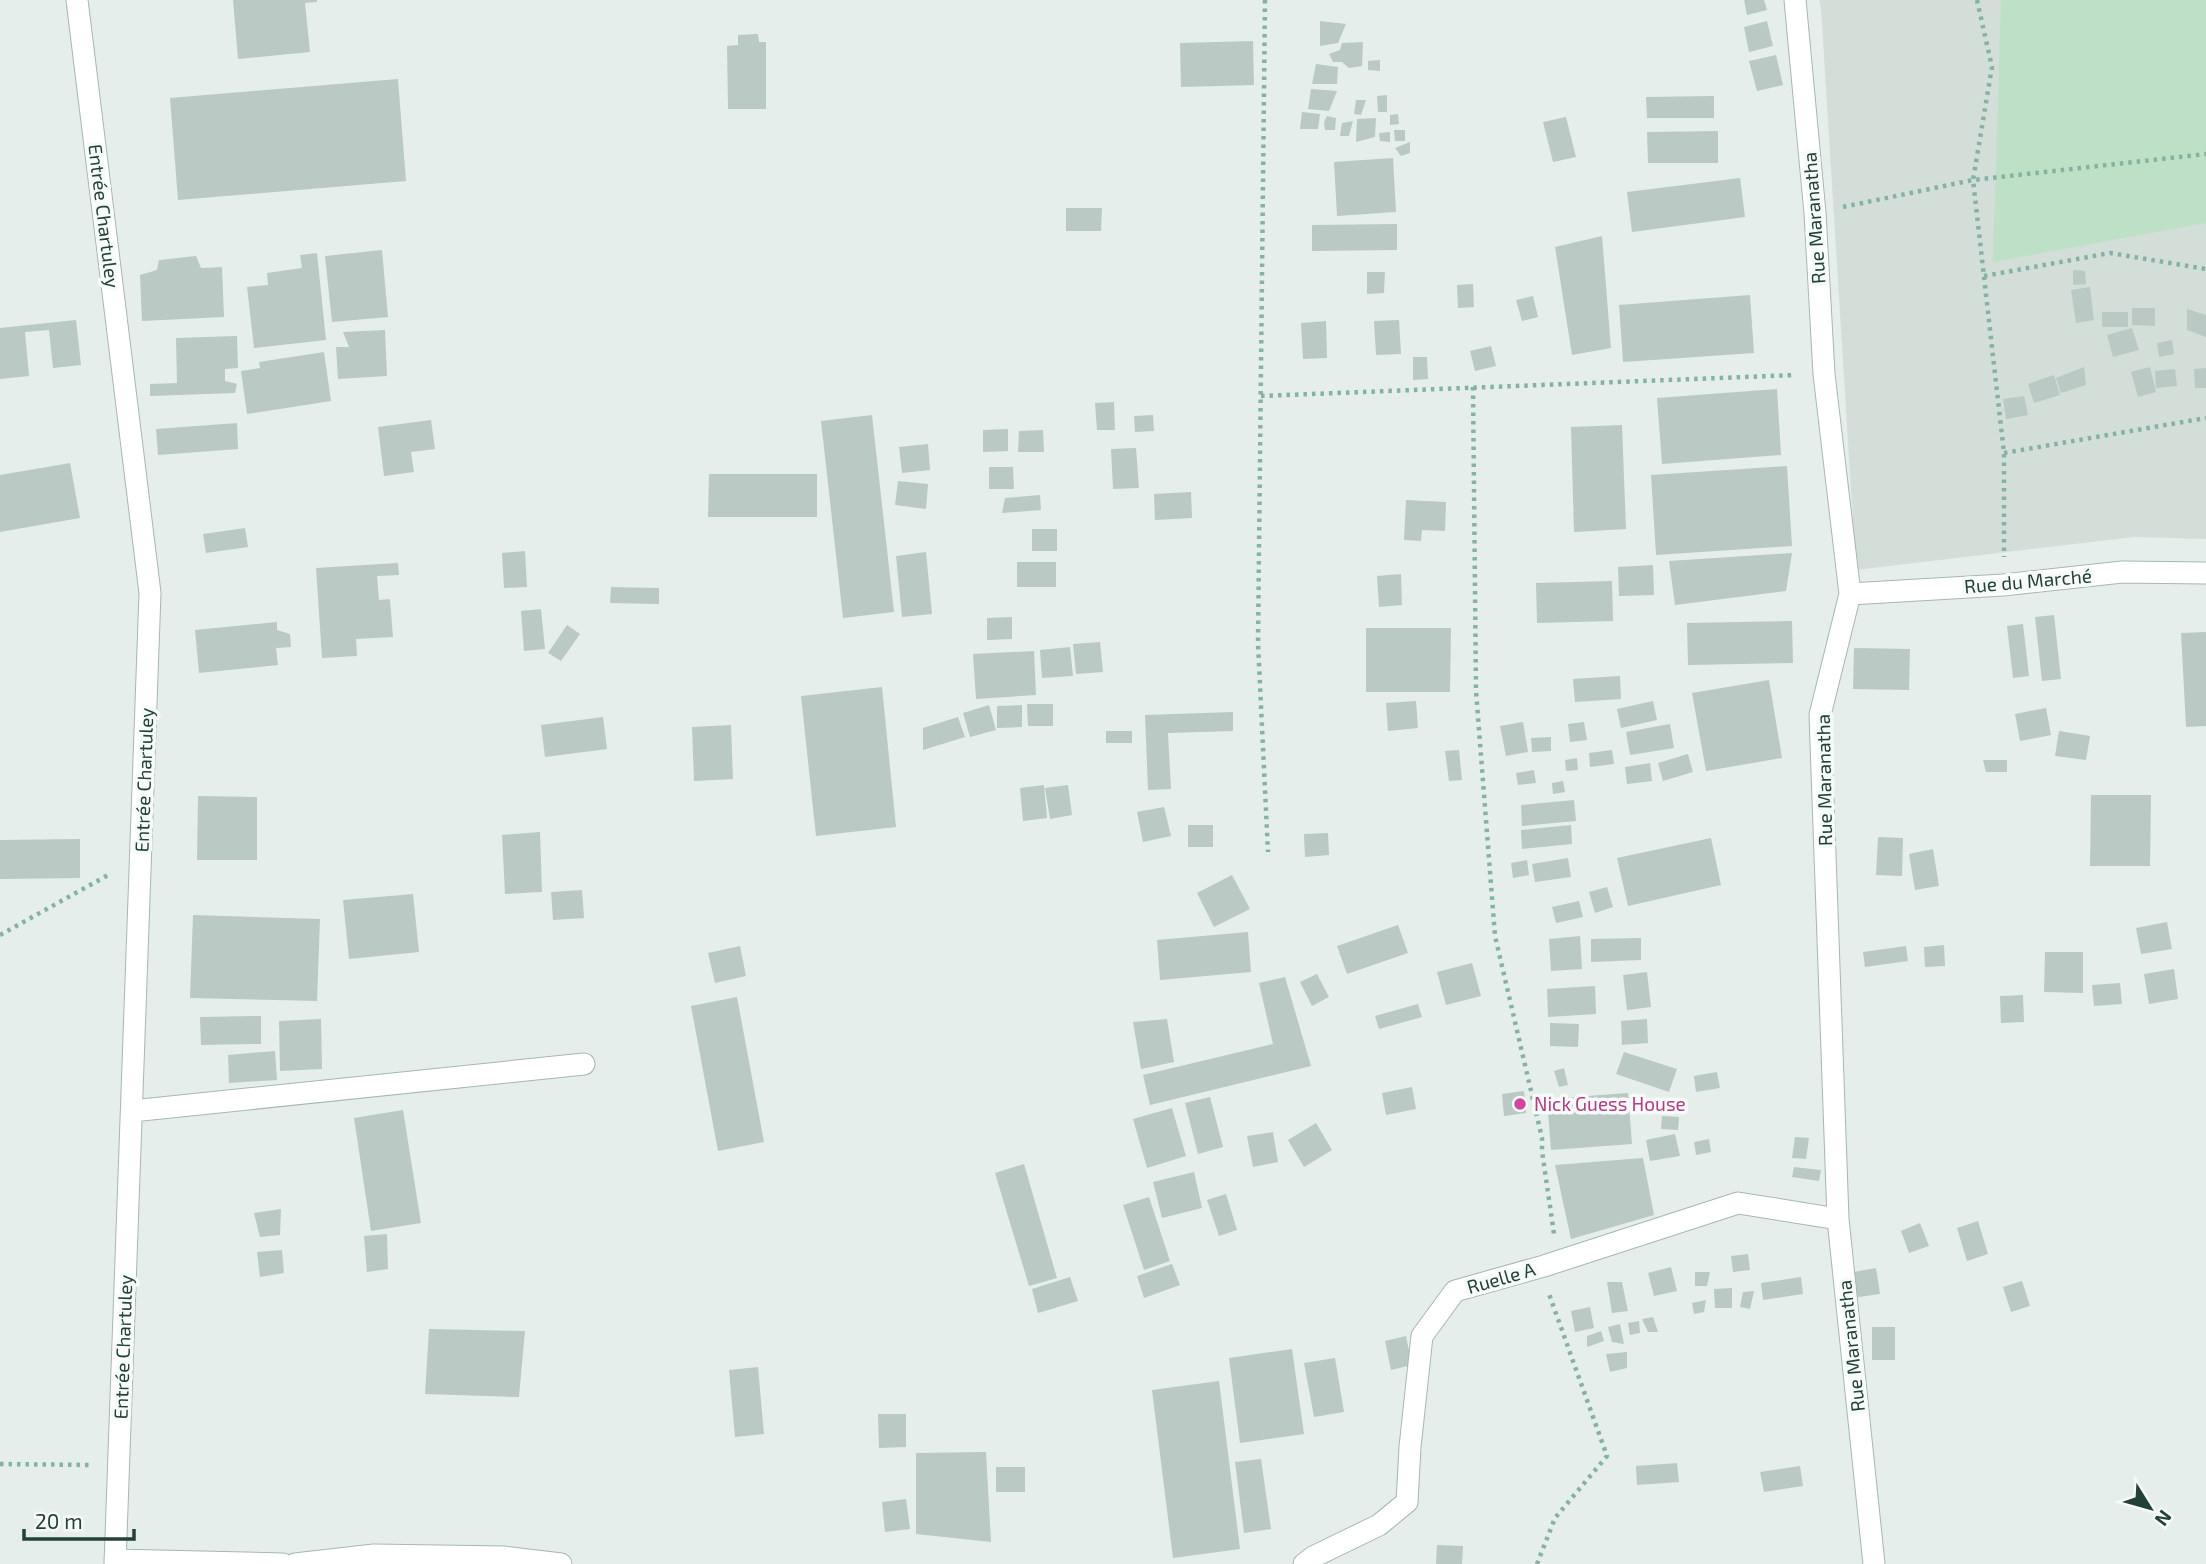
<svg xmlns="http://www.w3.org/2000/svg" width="2206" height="1564" font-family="'Exo 2',sans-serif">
<rect width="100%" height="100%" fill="#e5eeea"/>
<path fill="#d3ded9" d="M 1819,0 L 2206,0 L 2206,539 L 2134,537 L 1856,570 L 1821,8 Z"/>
<path fill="#bee0c6" d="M 2001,0 L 2206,0 L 2206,223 L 1993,262 Z"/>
<path fill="#bac9c3" d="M 233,0 L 317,0 L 317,2 L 305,3 L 310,52 L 238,59 Z
M 1744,0 L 1764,0 L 1767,10 L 1747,15 Z
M 1320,21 L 1346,24 L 1338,43 L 1320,46 Z
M 1767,21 L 1773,46 L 1749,52 L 1744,27 Z
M 758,34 L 759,42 L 766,42 L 766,109 L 728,109 L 727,46 L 738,45 L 738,35 Z
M 1253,41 L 1254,85 L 1181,87 L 1180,43 Z
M 1363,42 L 1362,66 L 1349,68 L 1342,62 L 1333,62 L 1329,54 L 1340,50 L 1342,43 Z
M 1776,55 L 1783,85 L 1757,91 L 1749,61 Z
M 1380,60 L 1380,71 L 1368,70 L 1368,61 Z
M 1316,64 L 1338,67 L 1337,84 L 1312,84 Z
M 398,79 L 406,181 L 178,200 L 170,98 Z
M 1311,89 L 1337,91 L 1329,111 L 1308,109 Z
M 1387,95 L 1387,112 L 1378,112 L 1377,96 Z
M 1714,96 L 1714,118 L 1647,118 L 1646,97 Z
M 1356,100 L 1366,100 L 1361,115 L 1354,114 Z
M 1302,112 L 1320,114 L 1318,129 L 1300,129 Z
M 1398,114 L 1399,124 L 1390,125 L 1390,115 Z
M 1327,116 L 1336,118 L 1335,130 L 1325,130 L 1324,122 Z
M 1566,117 L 1576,157 L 1553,162 L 1543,122 Z
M 1376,118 L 1375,137 L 1356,142 L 1357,119 Z
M 1353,121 L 1349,136 L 1340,136 L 1342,123 Z
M 1394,130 L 1405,130 L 1405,141 L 1395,141 Z
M 1718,131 L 1718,163 L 1648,163 L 1647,132 Z
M 1390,132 L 1390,142 L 1380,141 L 1379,133 Z
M 1410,142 L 1410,153 L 1401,156 L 1395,148 Z
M 1393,158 L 1396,212 L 1337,216 L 1334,162 Z
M 1740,178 L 1745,217 L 1632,232 L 1627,192 Z
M 1066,208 L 1102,208 L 1101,231 L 1066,231 Z
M 1397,224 L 1397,250 L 1312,251 L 1312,225 Z
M 1602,236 L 1611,348 L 1572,355 L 1555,247 Z
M 382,250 L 388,317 L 332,322 L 325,256 Z
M 317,253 L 326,340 L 254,348 L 247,287 L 268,285 L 267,273 L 302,268 L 300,255 Z
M 196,256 L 201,268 L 222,267 L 224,317 L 142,321 L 140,275 L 157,270 L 159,260 Z
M 2073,270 L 2085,271 L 2086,284 L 2073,285 Z
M 1367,272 L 1385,272 L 1384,293 L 1367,294 Z
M 1473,284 L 1474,307 L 1458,308 L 1457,285 Z
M 2090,287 L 2094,320 L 2076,323 L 2071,290 Z
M 1750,295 L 1754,353 L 1623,362 L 1619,305 Z
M 1533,296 L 1538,317 L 1522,321 L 1516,300 Z
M 2132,308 L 2155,308 L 2155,326 L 2132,325 Z
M 2187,309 L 2206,315 L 2206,337 L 2187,330 Z
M 2102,312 L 2128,312 L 2128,327 L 2102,327 Z
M 76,320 L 81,365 L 53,368 L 49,330 L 25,332 L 29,376 L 0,379 L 0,328 Z
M 1399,320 L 1401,354 L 1376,355 L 1374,321 Z
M 1326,321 L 1327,358 L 1303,359 L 1301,323 Z
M 2132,328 L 2139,350 L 2113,357 L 2107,335 Z
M 385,330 L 387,376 L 338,379 L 336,347 L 349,347 L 343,332 Z
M 237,336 L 238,368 L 225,369 L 225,381 L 237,384 L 235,393 L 150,396 L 150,384 L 177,383 L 176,338 Z
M 2172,340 L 2174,354 L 2159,357 L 2157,343 Z
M 1491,346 L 1496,366 L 1475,371 L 1470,351 Z
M 324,352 L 331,401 L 247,414 L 241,371 L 260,368 L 259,362 Z
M 1413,357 L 1427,357 L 1428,379 L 1413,380 Z
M 2084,367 L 2086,385 L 2061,393 L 2056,378 Z
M 2150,367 L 2156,392 L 2138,397 L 2131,372 Z
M 2206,368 L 2206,388 L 2195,388 L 2194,369 Z
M 2175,369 L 2177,386 L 2156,388 L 2155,371 Z
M 2054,375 L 2060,395 L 2034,403 L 2028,384 Z
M 1777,389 L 1781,455 L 1662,464 L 1657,398 Z
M 2024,396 L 2028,415 L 2006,419 L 2003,399 Z
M 1114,402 L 1115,430 L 1097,430 L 1095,403 Z
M 872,415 L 894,612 L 843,618 L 821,421 Z
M 1153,415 L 1154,431 L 1135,432 L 1134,416 Z
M 431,420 L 435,449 L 411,452 L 414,472 L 384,476 L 378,427 Z
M 237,423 L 238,449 L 158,455 L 156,429 Z
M 1622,425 L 1626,529 L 1574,532 L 1571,427 Z
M 1008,429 L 1008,451 L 983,452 L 983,430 Z
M 1043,430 L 1044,452 L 1018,452 L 1019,431 Z
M 928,444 L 930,470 L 902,473 L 899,447 Z
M 1136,448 L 1139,488 L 1113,489 L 1111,449 Z
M 70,463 L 80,518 L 0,532 L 0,475 Z
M 1787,466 L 1792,546 L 1656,555 L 1651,475 Z
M 989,467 L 1013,467 L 1014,489 L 989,489 Z
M 709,474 L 817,474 L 817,517 L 708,517 Z
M 898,481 L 928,484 L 926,509 L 895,505 Z
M 1191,492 L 1192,518 L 1155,520 L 1154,494 Z
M 1040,495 L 1041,510 L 1002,513 L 1005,498 Z
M 1406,500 L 1446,502 L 1445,531 L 1422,530 L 1421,541 L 1404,540 Z
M 245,528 L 248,547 L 206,553 L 203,534 Z
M 1032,529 L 1057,529 L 1057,551 L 1032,551 Z
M 525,551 L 527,587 L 504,588 L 502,553 Z
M 926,552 L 932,614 L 902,617 L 896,556 Z
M 1792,553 L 1786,591 L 1675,605 L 1669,561 Z
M 1017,562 L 1056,562 L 1056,587 L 1017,587 Z
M 398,563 L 399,575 L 377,576 L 379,600 L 390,599 L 393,637 L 356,639 L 357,656 L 322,658 L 316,568 Z
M 1653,565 L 1654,595 L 1619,596 L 1618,567 Z
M 1401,574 L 1402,605 L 1379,607 L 1377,576 Z
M 1612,581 L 1613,621 L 1537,623 L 1536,583 Z
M 611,587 L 659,588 L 659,604 L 610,603 Z
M 541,609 L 545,649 L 524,651 L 521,611 Z
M 2054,615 L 2061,679 L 2042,681 L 2035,617 Z
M 1012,617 L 1012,639 L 987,640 L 987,618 Z
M 1792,621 L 1793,663 L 1688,665 L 1687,623 Z
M 277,622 L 277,630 L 290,634 L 291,647 L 276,648 L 278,665 L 199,673 L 195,630 Z
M 2023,624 L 2029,676 L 2013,678 L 2007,626 Z
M 567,625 L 580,634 L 561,661 L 548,653 Z
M 1366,628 L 1451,628 L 1450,692 L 1366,692 Z
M 2206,632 L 2206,726 L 2186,727 L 2181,633 Z
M 1100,642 L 1103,672 L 1076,674 L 1073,644 Z
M 1070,647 L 1073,676 L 1042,678 L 1040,650 Z
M 1854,648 L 1910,649 L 1909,690 L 1853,689 Z
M 1034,651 L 1036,695 L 976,699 L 973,654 Z
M 1620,676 L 1621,699 L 1575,702 L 1573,679 Z
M 1769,680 L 1782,758 L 1706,771 L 1692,693 Z
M 882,687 L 896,827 L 816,836 L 801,696 Z
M 1416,701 L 1418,728 L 1388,731 L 1386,703 Z
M 1653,701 L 1657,720 L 1621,728 L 1617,709 Z
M 1027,704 L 1053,704 L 1053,726 L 1028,726 Z
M 989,705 L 996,730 L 970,737 L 963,713 Z
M 1022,705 L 1022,727 L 997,728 L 997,706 Z
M 2046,708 L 2051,735 L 2020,741 L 2015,714 Z
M 1233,712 L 1233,731 L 1168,733 L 1171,789 L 1148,790 L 1145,715 Z
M 603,717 L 607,749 L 545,757 L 541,725 Z
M 958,717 L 965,737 L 923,750 L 923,728 Z
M 1523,722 L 1528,752 L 1506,756 L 1500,726 Z
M 1584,722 L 1587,740 L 1570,742 L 1568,724 Z
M 1670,724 L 1674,748 L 1630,755 L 1626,732 Z
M 731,725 L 733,779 L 694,781 L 692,727 Z
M 1106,731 L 1132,731 L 1132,743 L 1106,743 Z
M 2059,731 L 2090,736 L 2086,760 L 2055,756 Z
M 1551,737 L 1551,751 L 1532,752 L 1531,738 Z
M 1459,750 L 1462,780 L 1449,781 L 1445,751 Z
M 1612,750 L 1614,764 L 1590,767 L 1589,753 Z
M 1688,754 L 1693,772 L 1663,781 L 1658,763 Z
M 1577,758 L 1578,770 L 1566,771 L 1565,760 Z
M 1983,760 L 2007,760 L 2007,772 L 1986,772 Z
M 1650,763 L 1652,781 L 1627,784 L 1625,767 Z
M 1534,770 L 1536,783 L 1518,785 L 1516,773 Z
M 1563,781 L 1565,792 L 1553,794 L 1552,783 Z
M 1044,785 L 1047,818 L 1023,821 L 1020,788 Z
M 1068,785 L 1072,815 L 1050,819 L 1045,788 Z
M 2091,795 L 2151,795 L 2150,866 L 2090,866 Z
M 198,796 L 257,797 L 257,860 L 197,860 Z
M 1574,800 L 1576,821 L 1522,826 L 1521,805 Z
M 1164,807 L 1171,836 L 1143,842 L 1137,812 Z
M 1188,825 L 1213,825 L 1213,847 L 1188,847 Z
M 1571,825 L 1572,844 L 1522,849 L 1521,830 Z
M 540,832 L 542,892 L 505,894 L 502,835 Z
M 1328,833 L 1329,855 L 1305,857 L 1304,834 Z
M 1878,837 L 1903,838 L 1902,876 L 1876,875 Z
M 1711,838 L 1721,885 L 1628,906 L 1617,858 Z
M 80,839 L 80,878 L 0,879 L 0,840 Z
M 1933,849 L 1939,886 L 1915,890 L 1909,854 Z
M 1568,858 L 1571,877 L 1535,882 L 1532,864 Z
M 1527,860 L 1529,875 L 1513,878 L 1511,863 Z
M 1232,875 L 1250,909 L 1214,927 L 1197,893 Z
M 1607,887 L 1613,907 L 1595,913 L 1589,892 Z
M 582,890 L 584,918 L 553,920 L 551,892 Z
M 413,894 L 419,952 L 349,959 L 343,900 Z
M 1579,901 L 1583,917 L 1556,923 L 1552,907 Z
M 193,915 L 320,919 L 317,1001 L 190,998 Z
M 2167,922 L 2172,949 L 2141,954 L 2136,928 Z
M 1398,925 L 1408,953 L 1347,974 L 1337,946 Z
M 1248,932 L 1251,972 L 1160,980 L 1157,940 Z
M 1580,936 L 1582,969 L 1551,971 L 1549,939 Z
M 1641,938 L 1641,960 L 1591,962 L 1591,939 Z
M 1944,945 L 1945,966 L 1925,967 L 1924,947 Z
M 740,946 L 746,976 L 715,983 L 708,953 Z
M 1906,946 L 1908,961 L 1865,967 L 1863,952 Z
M 2045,952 L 2083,952 L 2083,993 L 2044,992 Z
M 1472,963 L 1481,996 L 1446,1005 L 1437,972 Z
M 2174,969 L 2178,999 L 2149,1004 L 2144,974 Z
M 1647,972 L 1651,1007 L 1627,1010 L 1623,975 Z
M 1317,974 L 1329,997 L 1312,1006 L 1300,982 Z
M 1285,977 L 1311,1066 L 1150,1105 L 1143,1075 L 1273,1044 L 1259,983 Z
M 2120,983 L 2122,1004 L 2094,1006 L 2092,985 Z
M 1595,986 L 1596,1014 L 1548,1017 L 1547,989 Z
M 2023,995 L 2024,1022 L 2001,1023 L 2000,996 Z
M 737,997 L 764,1142 L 718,1151 L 691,1006 Z
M 1418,1004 L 1422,1017 L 1379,1029 L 1375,1016 Z
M 261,1016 L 261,1044 L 201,1045 L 200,1017 Z
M 321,1019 L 322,1069 L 280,1071 L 279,1021 Z
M 1167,1019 L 1174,1062 L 1141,1069 L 1133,1022 Z
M 1647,1019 L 1648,1043 L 1622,1045 L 1621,1021 Z
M 1550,1023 L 1579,1024 L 1578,1047 L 1550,1046 Z
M 275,1051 L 277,1080 L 229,1083 L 228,1055 Z
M 1624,1052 L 1677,1069 L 1669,1092 L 1616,1074 Z
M 1564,1068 L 1568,1085 L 1559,1087 L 1554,1071 Z
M 1717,1072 L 1720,1088 L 1696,1092 L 1694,1076 Z
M 1412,1087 L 1416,1109 L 1386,1115 L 1382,1093 Z
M 1524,1091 L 1526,1113 L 1504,1116 L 1502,1094 Z
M 1628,1093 L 1632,1144 L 1551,1150 L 1547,1099 Z
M 1210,1097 L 1223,1147 L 1198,1154 L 1185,1103 Z
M 1172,1108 L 1186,1156 L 1147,1168 L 1133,1119 Z
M 403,1110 L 421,1223 L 371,1231 L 354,1118 Z
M 1662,1116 L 1679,1117 L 1678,1130 L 1661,1129 Z
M 1316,1123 L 1332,1150 L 1304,1167 L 1288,1140 Z
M 1273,1132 L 1278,1162 L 1253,1167 L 1247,1136 Z
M 1675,1134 L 1680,1156 L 1650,1161 L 1646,1140 Z
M 1795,1137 L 1809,1138 L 1806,1159 L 1792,1158 Z
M 1709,1139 L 1711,1152 L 1696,1155 L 1694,1142 Z
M 1643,1158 L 1654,1215 L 1571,1239 L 1555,1165 Z
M 1024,1164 L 1057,1278 L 1029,1286 L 995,1173 Z
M 1794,1167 L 1821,1170 L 1819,1181 L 1792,1177 Z
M 1194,1172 L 1202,1208 L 1162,1218 L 1153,1182 Z
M 1226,1194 L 1237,1230 L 1219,1236 L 1207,1200 Z
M 1149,1197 L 1170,1261 L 1144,1270 L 1123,1205 Z
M 281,1209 L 280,1235 L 260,1237 L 254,1213 Z
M 1978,1221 L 1988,1254 L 1967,1261 L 1957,1228 Z
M 1920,1223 L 1929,1246 L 1909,1253 L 1901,1231 Z
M 387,1234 L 388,1269 L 367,1272 L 364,1236 Z
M 282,1250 L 284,1273 L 260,1277 L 257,1252 Z
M 1748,1254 L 1750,1270 L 1733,1272 L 1731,1256 Z
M 1172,1264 L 1180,1285 L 1144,1298 L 1137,1276 Z
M 1671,1267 L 1677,1291 L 1654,1296 L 1648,1273 Z
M 1876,1268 L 1880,1294 L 1852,1298 L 1848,1273 Z
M 1695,1272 L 1710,1272 L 1707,1286 L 1695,1286 Z
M 1070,1277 L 1078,1301 L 1038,1313 L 1032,1289 Z
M 1801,1277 L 1803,1294 L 1763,1300 L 1761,1283 Z
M 2022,1281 L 2030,1306 L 2011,1312 L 2003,1287 Z
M 1607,1282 L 1622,1282 L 1628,1311 L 1612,1313 Z
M 1732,1288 L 1732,1308 L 1715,1308 L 1714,1289 Z
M 1754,1291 L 1750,1309 L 1740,1307 L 1743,1292 Z
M 1706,1300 L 1704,1312 L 1694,1314 L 1692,1303 Z
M 1590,1307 L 1594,1328 L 1575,1332 L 1571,1311 Z
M 1653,1317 L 1658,1332 L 1648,1332 L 1642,1319 Z
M 1639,1321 L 1640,1333 L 1630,1335 L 1628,1323 Z
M 1620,1324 L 1624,1344 L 1612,1342 L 1608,1327 Z
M 1872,1327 L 1895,1327 L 1895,1360 L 1872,1360 Z
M 429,1329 L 525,1331 L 519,1397 L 425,1394 Z
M 1601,1331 L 1604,1341 L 1587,1347 L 1587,1336 Z
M 1406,1336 L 1412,1365 L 1391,1370 L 1385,1341 Z
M 1292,1349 L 1304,1434 L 1240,1443 L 1229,1358 Z
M 1627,1352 L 1627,1368 L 1610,1372 L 1606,1354 Z
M 1335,1358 L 1344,1412 L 1314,1417 L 1304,1363 Z
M 758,1367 L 764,1434 L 735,1437 L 729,1370 Z
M 1219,1381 L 1240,1549 L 1173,1558 L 1152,1390 Z
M 878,1414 L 906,1414 L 906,1447 L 879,1448 Z
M 986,1452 L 991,1542 L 916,1534 L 916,1453 Z
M 1261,1459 L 1271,1529 L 1244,1533 L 1235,1462 Z
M 1677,1463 L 1679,1482 L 1637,1485 L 1636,1466 Z
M 1800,1466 L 1803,1486 L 1764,1492 L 1760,1472 Z
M 996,1467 L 1025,1467 L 1025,1492 L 996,1492 Z
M 906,1499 L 910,1529 L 885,1532 L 882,1502 Z
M 1437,1545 L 1463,1546 L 1462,1564 L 1436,1564 Z"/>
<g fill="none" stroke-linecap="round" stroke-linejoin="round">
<defs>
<path id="minor" d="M 77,0 L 150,593 L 115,1564
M 1795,0 L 1815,213 L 1824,374 L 1850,594 L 1820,715 L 1838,1219 L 1874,1564
M 1850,594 L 2003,585 L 2122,572 L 2206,573
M 132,1111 L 584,1064
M 115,1560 L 283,1564
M 295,1564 L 374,1555 L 504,1557 L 561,1564
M 1304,1564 L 1313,1557 L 1379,1525 L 1407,1502 L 1410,1447 L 1422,1336 L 1455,1291 L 1544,1266 L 1738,1203 L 1838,1219"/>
</defs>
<use href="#minor" stroke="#a7b7b1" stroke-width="23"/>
<path stroke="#85b2a3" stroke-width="4.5" stroke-dasharray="3.5 5" stroke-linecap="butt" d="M 1265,0 L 1258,643 L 1268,852
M 1977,0 L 1992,67 L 1973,180 L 2004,453 L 2004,557
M 1843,207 L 1973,180 L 2206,154
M 1984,276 L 2110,253 L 2206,269
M 1473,387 L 1476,691 L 1495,936 L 1542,1138 L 1542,1151 L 1554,1234
M 1261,396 L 1795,375
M 2004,453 L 2206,418
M 0,935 L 110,874
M 0,1464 L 90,1465
M 1537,1564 L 1555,1518 L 1607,1456 L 1549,1294"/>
<use href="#minor" stroke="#fff" stroke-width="21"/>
</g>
<circle fill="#d1479c" stroke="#f6faf8" stroke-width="2.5" cx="1520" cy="1104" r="7"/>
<g text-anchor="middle" stroke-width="7" stroke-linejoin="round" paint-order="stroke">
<g font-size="19" fill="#234138" stroke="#f6faf8">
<text transform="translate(104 216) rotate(83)" y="7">Entrée Chartuley</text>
<text transform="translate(1814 218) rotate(-94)" y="7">Rue Maranatha</text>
<text transform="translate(2028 581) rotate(-5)" y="7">Rue du Marché</text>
<text transform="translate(144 780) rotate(-88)" y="7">Entrée Chartuley</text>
<text transform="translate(1824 780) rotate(-91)" y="7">Rue Maranatha</text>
<text transform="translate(1501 1278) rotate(-16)" y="7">Ruelle A</text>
<text transform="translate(1851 1346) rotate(-96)" y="7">Rue Maranatha</text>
<text transform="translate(123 1347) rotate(-88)" y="7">Entrée Chartuley</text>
</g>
<g font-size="19" fill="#b23c85" stroke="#f6faf8" text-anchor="start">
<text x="1534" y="1111">Nick Guess House</text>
</g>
</g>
<g transform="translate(2150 1508) rotate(127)" stroke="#f6faf8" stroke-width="5" paint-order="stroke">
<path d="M0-5L12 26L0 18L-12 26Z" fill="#234138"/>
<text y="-10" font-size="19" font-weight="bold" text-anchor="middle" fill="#234138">N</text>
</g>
<path d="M24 1529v10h110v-10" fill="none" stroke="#234138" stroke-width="3.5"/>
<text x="35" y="1529" font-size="21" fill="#234138" stroke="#f6faf8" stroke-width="5" paint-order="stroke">20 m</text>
</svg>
